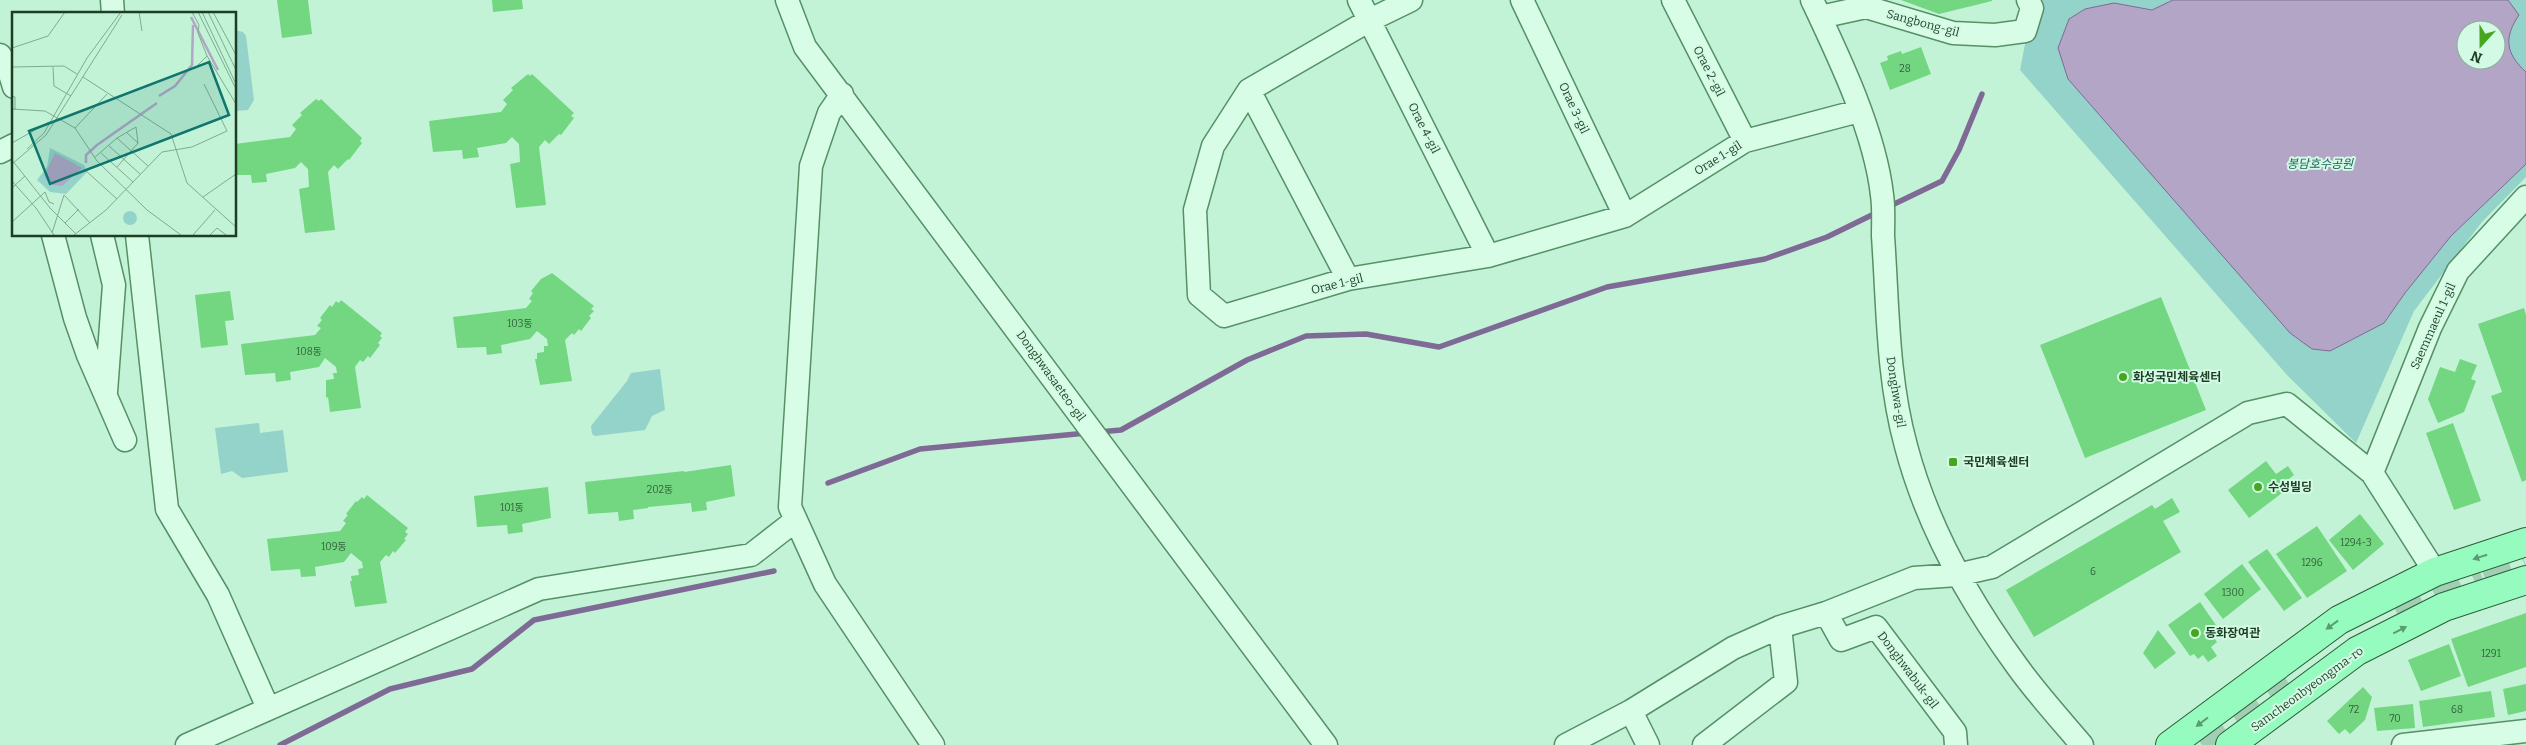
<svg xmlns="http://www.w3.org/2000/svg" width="2526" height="745" font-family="Bitter,'Noto Sans KR',serif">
<rect width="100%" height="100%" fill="#c2f3d7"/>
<path fill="#94d3c9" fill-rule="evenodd" d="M 2028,0 L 2526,0 L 2526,177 L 2482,222 L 2414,311 L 2356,443 L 2287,375 L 2020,70 L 2032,8 ZM 2466,30 L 2496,30 L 2496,60 L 2466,60 Z
M 235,30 L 243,32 L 246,36 L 254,100 L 248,110 L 235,111 Z
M 660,369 L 665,410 L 652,416 L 645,430 L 595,436 L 592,434 L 591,426 L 627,381 L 631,373 Z
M 259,423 L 260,433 L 283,430 L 288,472 L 242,478 L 232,471 L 221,474 L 215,428 Z"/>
<path fill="#b3a5c6" stroke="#7f6a96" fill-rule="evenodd" d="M 2173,0 L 2508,0 L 2519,15 C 2504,37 2505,53 2526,72 L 2526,164 L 2451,236 L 2405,293 L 2384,323 L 2330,351 L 2312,349 L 2290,333 L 2068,79 L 2058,48 L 2069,19 L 2085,9 L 2114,3 L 2152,10 ZM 2466,30 L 2496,30 L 2496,60 L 2466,60 Z"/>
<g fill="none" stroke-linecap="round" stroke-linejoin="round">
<path stroke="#7f6a96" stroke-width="5.5" d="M 1888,207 L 1942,181 L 1959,150 L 1982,94
M 1099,432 L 1121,430 L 1247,360 L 1306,336 L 1366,334 L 1439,347 L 1607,287 L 1765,259 L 1827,237 L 1878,212
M 828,483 L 920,449 L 1087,433
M 280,745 L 390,689 L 472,669 L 534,620 L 774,571"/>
</g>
<path fill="#73d681" d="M 277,0 L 308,0 L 312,34 L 282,38 Z
M 492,0 L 522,0 L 523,9 L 493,12 Z
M 1901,0 L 1992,0 L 1992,1 L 1939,14 Z
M 1921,47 L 1931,74 L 1890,90 L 1880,63 L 1888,60 L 1887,56 L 1901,51 L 1902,54 Z
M 528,74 L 530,76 L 532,74 L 574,113 L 571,116 L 574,118 L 561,135 L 559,134 L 549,144 L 545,140 L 539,147 L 546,205 L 516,208 L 510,164 L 520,162 L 519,144 L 512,137 L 506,143 L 477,148 L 479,157 L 463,159 L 462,150 L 433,152 L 429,121 L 501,112 L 507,104 L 503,100 L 513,90 L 511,88 Z
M 316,99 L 319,101 L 321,99 L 362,138 L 360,141 L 362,143 L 349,160 L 348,159 L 338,169 L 334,165 L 328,172 L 335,230 L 305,233 L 299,189 L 309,187 L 308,169 L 301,162 L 295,168 L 266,174 L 267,182 L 252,183 L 251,175 L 235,175 L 235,144 L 290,137 L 296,129 L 292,125 L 302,115 L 300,113 Z
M 552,273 L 594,306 L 591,309 L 594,311 L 589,316 L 591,318 L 581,331 L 579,329 L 574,335 L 572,333 L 565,340 L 572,381 L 540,385 L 535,359 L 537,359 L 537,353 L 544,352 L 544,346 L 548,346 L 547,339 L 537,331 L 530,339 L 501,345 L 502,353 L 487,355 L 486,347 L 457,348 L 453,317 L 526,308 L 532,301 L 529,299 L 533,293 L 531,291 L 541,279 Z
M 230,291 L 234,320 L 225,321 L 228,345 L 201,348 L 195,295 Z
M 2161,297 L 2206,410 L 2085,458 L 2040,345 Z
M 341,300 L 382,333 L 380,336 L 382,338 L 378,343 L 380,345 L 370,358 L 368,356 L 363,362 L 360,360 L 355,367 L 361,408 L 330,412 L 328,397 L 326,398 L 326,380 L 334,379 L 333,373 L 337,373 L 336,367 L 325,358 L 319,367 L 290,372 L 291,380 L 276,382 L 275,373 L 245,375 L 241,344 L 315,335 L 321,328 L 317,326 L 322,320 L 320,318 L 330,305 L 332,307 L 336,301 L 339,303 Z
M 2524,308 L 2526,315 L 2526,480 L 2522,482 L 2491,396 L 2502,392 L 2478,324 Z
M 2460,359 L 2477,365 L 2471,379 L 2476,381 L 2464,412 L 2438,423 L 2428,399 L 2440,367 L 2455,372 Z
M 2453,423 L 2481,501 L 2454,510 L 2426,433 Z
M 2266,461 L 2276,474 L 2288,466 L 2294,475 L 2282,484 L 2286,490 L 2249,518 L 2228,490 Z
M 731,465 L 735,496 L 706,502 L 707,510 L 692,512 L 691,503 L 648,507 L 648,508 L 633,510 L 634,519 L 619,521 L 618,512 L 588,514 L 585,482 L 684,471 L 684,472 Z
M 548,487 L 551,518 L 522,524 L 523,532 L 508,534 L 507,525 L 477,527 L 474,496 Z
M 367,495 L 408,528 L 405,532 L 408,534 L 404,539 L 406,540 L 395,553 L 393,551 L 389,557 L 386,555 L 380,562 L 387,603 L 355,607 L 350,581 L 352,581 L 351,576 L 359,575 L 358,569 L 363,568 L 362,562 L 351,553 L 344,562 L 315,567 L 316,576 L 301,577 L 300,569 L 271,571 L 267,539 L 340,531 L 346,523 L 343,521 L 348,515 L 346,514 L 356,501 L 357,502 L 362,497 L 364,499 Z
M 2172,498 L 2180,512 L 2163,521 L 2181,552 L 2034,637 L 2006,590 L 2152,505 L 2155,509 Z
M 2360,514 L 2384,544 L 2353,570 L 2329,540 Z
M 2317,526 L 2347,571 L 2307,598 L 2276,554 Z
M 2267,549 L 2302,598 L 2284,611 L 2248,562 Z
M 2242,564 L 2261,589 L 2223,619 L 2204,594 Z
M 2200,602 L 2220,631 L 2213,636 L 2217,642 L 2211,647 L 2217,656 L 2208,662 L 2203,655 L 2198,659 L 2194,654 L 2190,656 L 2168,625 Z
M 2526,613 L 2526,667 L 2468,687 L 2451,639 Z
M 2158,630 L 2176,653 L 2155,669 L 2143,653 Z
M 2449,644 L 2461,676 L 2421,691 L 2408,660 Z
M 2526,684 L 2526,711 L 2508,715 L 2503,689 Z
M 2363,687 L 2372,697 L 2365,720 L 2350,734 L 2345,729 L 2339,734 L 2327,721 Z
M 2491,691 L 2495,717 L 2423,727 L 2419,701 Z
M 2413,704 L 2415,728 L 2377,731 L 2374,708 Z"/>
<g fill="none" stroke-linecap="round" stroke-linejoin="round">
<path stroke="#a1cfb3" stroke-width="28" stroke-dasharray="28 14" stroke-linecap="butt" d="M 2486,581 L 2526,565
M 2394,607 L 2478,568
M 2202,745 L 2290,685"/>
<defs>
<path id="minor" d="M 112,0 L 113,14
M 787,0 L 805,47 L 1326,745
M 1359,0 L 1488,256
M 1411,0 L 1370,20 L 1249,90 L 1213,146 L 1195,210 L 1199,295 L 1224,316 L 1348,279 L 1488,256 L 1625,216 L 1745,141 L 1859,111
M 1522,0 L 1625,216
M 1673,0 L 1745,141
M 1812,0 C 1839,57 1875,132 1882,195 C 1884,208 1883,222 1883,236 C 1888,306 1887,377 1906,446 C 1927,526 1968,599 2017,666 C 2037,694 2060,719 2082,745
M 1820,17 L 1866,7 L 1953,33 L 1995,35 L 2025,31 L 2032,8 L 2028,0
M 0,55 L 9,71 L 14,87
M 1249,90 L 1348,279
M 842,94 L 829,113 L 811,166 L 790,507 L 825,584 L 933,745
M 0,152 L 14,145
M 53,235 L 75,318 L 88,355 L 125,440
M 102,235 L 114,285 L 106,392
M 137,235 L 167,509 L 218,595 L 268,708
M 2372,473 L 2430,328 L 2458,271 L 2526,197
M 1826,613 L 1841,640 L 1876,627 L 1955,732 L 1956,745
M 1631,711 L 1648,745
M 187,745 L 539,589 L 751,555 L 796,520
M 1566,745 L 1631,711 L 1733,648 L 1780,627 L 1826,613 L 1914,578 L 1957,575 L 1992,567 L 2248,413 L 2287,404 L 2372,473 L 2435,572
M 1704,745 L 1786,682 L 1780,627
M 2403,745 L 2526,731"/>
<path id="major" d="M 2170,745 L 2339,620 L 2435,572 L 2526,542
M 2230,745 L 2357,651 L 2444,607 L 2526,580"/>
</defs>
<use href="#minor" stroke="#569065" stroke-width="25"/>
<use href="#major" stroke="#2b5e35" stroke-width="30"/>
<use href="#minor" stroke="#d7fde7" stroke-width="22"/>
<use href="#major" stroke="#96fbbf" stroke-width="28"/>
</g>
<defs><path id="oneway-solid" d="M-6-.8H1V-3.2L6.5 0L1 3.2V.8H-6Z" transform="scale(1.25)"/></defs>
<g fill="#5a9c71">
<use href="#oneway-solid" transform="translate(2480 557) rotate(162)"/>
<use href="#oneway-solid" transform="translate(2332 625) rotate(144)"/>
<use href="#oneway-solid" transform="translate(2400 630) rotate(-27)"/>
<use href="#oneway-solid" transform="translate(2202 722) rotate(143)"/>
</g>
<g fill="#46a71f" stroke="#d3fae4" stroke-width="2">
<circle cx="2123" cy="377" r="5"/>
<rect x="1948" y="457" width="10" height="10" rx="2.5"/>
<circle cx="2258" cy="487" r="5"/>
<circle cx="2195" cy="633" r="5"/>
</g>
<g text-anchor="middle" stroke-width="4" stroke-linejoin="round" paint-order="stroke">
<g font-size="10" fill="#32643a">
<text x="1905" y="72">28</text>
<text x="520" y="327">103동</text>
<text x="309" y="355">108동</text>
<text x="660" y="493">202동</text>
<text x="512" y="511">101동</text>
<text x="2356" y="546">1294-3</text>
<text x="334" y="550">109동</text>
<text x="2312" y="566">1296</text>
<text x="2093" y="575">6</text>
<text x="2233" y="596">1300</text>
<text x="2491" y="657">1291</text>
<text x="2354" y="713">72</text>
<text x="2457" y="713">68</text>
<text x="2395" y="722">70</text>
</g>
<g font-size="12" fill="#1d3e23" stroke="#d3fae4">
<text transform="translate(1923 23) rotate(15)" y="4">Sangbong-gil</text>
<text transform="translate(1709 71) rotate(63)" y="4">Orae 2-gil</text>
<text transform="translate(1574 108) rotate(65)" y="4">Orae 3-gil</text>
<text transform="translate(1424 128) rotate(63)" y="4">Orae 4-gil</text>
<text transform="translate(1718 158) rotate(-32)" y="4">Orae 1-gil</text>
<text transform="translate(1337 284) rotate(-14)" y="4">Orae 1-gil</text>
<text transform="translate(2433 326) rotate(-66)" y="4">Saemmaeul 1-gil</text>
<text transform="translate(1051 376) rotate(54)" y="4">Donghwasaeteo-gil</text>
<text transform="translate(1896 392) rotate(81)" y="4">Donghwa-gil</text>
<text transform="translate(1908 670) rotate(53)" y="4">Donghwabuk-gil</text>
<text transform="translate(2307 689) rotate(-36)" y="4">Samcheonbyeongma-ro</text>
</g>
<g font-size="12" font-style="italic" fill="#205d5c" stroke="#d3fae4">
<text x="2320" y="168">봉담호수공원</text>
</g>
<g font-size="12" font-weight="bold" fill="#1d3e23" stroke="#d3fae4" text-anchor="start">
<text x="2133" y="381">화성국민체육센터</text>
<text x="1963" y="466">국민체육센터</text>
<text x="2268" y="491">수성빌딩</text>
<text x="2205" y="637">동화장여관</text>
</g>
</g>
<g transform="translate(12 12)">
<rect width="224" height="224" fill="#c2f3d7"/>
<path d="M 38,136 L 72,153 L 75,160 L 54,182 L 38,180 L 25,168 L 35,155 ZM111 206a7 7 0 1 1 14 0a7 7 0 1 1-14 0Z" fill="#94d3c9"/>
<path d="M 43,141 L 70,156 L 50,174 L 41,173 L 32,164 Z" fill="#b3a5c6"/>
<path fill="none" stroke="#b3a5c6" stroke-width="2.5" d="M 179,5 L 206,58M 147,84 L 163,74 L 180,53 L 181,13M 74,151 L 74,143 L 85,133 L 145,91"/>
<path fill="none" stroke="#80ab8f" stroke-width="1" d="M 127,0 L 130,19M 180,0 L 187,13 L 186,21 L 195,44 L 224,92M 186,0 L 224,77M 190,0 L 223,70M 196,0 L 224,58M 201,0 L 224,43M 0,36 L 36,24 L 53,0M 0,55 L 52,54 L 65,62M 41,55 L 42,74 L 59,84M 182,57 L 195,44M 71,65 L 159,122 L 175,171 L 224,215M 0,84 L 3,85 L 3,98M 0,97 L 33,99 L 63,116 L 85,149 L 135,198 L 169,223M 63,116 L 95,82M 114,120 L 126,131M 105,126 L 136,154M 0,131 L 37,110M 96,133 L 128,162M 15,137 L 32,121 L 75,46 L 109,0M 89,141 L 121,170M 82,146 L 105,126 L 124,115 L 126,131 L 105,155M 0,148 L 38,196 L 64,222M 0,152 L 34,123 L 110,3M 88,152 L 73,158 L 105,187M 0,169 L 24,196 L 42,223M 0,176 L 13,164M 191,185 L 224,162M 0,210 L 33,180 L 37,190 L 42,192M 53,211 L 67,197M 40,221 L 52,183 L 78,211M 62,223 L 94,198 L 150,140 L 180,135 L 215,119 L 192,72M 181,223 L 203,198M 198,223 L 205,216 L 214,223"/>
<path fill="#0f766e" fill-opacity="0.15" stroke="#0f766e" stroke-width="2.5" d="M 197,50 L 217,103 L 38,172 L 17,119 Z"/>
<rect width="224" height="224" fill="none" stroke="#1d3e23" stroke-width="2.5"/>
</g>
<g transform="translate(2481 45) rotate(201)"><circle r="24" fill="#d3fae4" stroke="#8aaf97"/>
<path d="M0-4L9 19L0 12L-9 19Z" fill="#46a71f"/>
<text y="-8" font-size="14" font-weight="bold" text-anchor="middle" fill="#1d3e23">N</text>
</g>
</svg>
